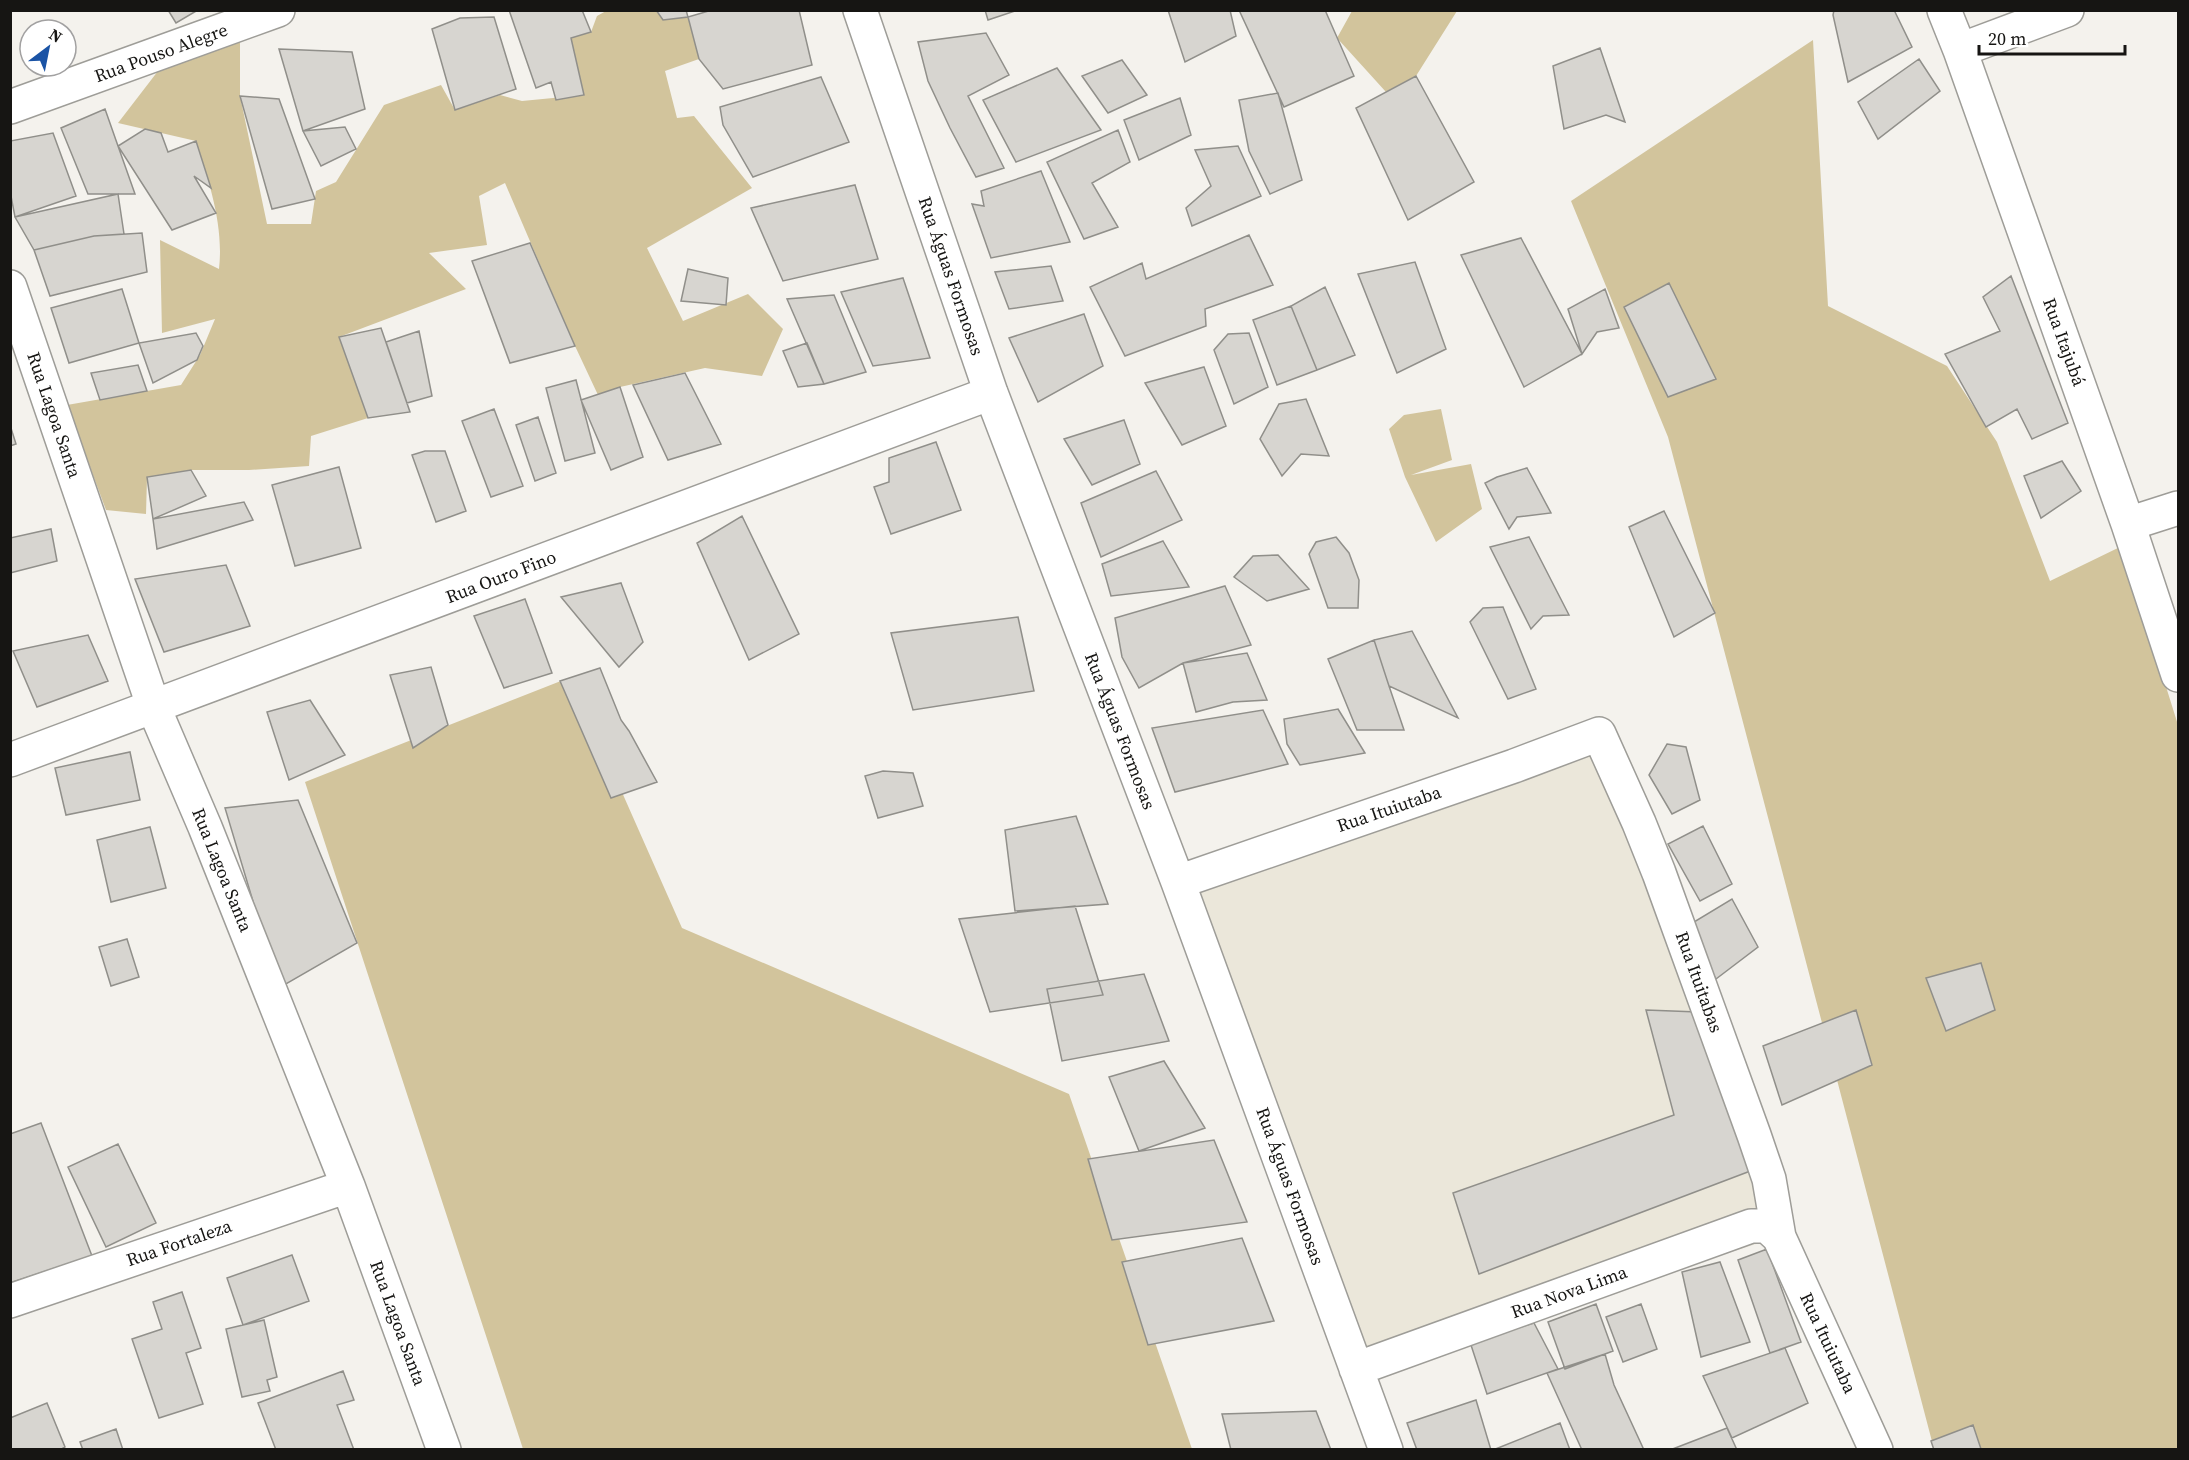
<svg xmlns="http://www.w3.org/2000/svg" width="2189" height="1460" font-family="'Source Serif 4',serif">
<rect width="100%" height="100%" fill="#f4f2ed"/>
<path fill="#ebe7da" d="M 1599,734 L 1779,1237 L 1356,1369 L 1178,882 Z"/>
<path fill="#d2c49c" d="M 656,10 L 688,17 L 699,59 L 665,71 L 677,118 L 694,116 L 752,188 L 647,248 L 683,321 L 748,294 L 783,329 L 762,376 L 705,368 L 620,387 L 598,395 L 575,346 L 505,183 L 479,196 L 487,245 L 429,253 L 466,289 L 339,337 L 368,418 L 311,436 L 309,466 L 249,470 L 191,470 L 147,478 L 146,514 L 106,510 L 67,405 L 181,385 L 200,355 L 215,319 L 162,333 L 160,240 L 219,269 C 224,225 209,182 196,141 L 118,123 L 158,71 L 240,42 L 240,96 L 267,224 L 311,224 L 316,191 L 336,182 L 384,105 L 441,85 L 455,110 L 500,95 L 522,101 L 584,95 L 571,38 L 591,32 L 597,16 L 606,11 Z
M 1352,11 L 1457,11 L 1416,76 L 1386,92 L 1337,38 Z
M 1813,40 L 1828,306 L 1947,366 L 1997,442 L 2050,581 L 2122,546 L 2178,725 L 2178,1449 L 1934,1449 L 1668,437 L 1571,201 Z
M 1441,409 L 1452,460 L 1411,475 L 1471,464 L 1482,509 L 1436,542 L 1405,477 L 1389,429 L 1404,415 Z
M 571,677 L 682,928 L 1069,1094 L 1192,1449 L 523,1449 L 305,782 Z"/>
<path fill="#d7d5d0" stroke="#908f8a" stroke-width="1.5" d="M 168,10 L 198,10 L 176,23 Z
M 509,10 L 582,10 L 591,32 L 571,38 L 584,95 L 556,100 L 551,82 L 536,88 Z
M 656,10 L 686,10 L 688,17 L 663,20 Z
M 712,10 L 799,10 L 812,65 L 723,89 L 699,59 L 688,17 Z
M 985,10 L 1018,10 L 988,20 Z
M 1168,10 L 1230,10 L 1236,36 L 1185,62 Z
M 1239,10 L 1325,10 L 1354,76 L 1284,107 Z
M 1834,10 L 1894,10 L 1912,47 L 1848,82 L 1833,15 Z
M 494,17 L 516,89 L 455,110 L 432,29 L 460,18 Z
M 986,33 L 1009,75 L 968,96 L 1004,168 L 976,177 L 950,128 L 928,81 L 918,42 Z
M 1600,48 L 1625,122 L 1606,115 L 1564,129 L 1553,66 Z
M 279,49 L 352,52 L 365,109 L 303,131 Z
M 1919,59 L 1940,91 L 1878,139 L 1858,102 Z
M 1122,60 L 1147,95 L 1108,113 L 1082,76 Z
M 1057,68 L 1101,130 L 1016,162 L 983,100 Z
M 1416,76 L 1474,182 L 1408,220 L 1356,108 Z
M 821,77 L 849,142 L 753,177 L 723,125 L 720,107 Z
M 1278,93 L 1302,180 L 1270,194 L 1249,151 L 1239,100 Z
M 240,96 L 279,99 L 315,199 L 272,209 Z
M 1180,98 L 1191,135 L 1139,160 L 1124,120 Z
M 105,109 L 118,146 L 135,194 L 88,194 L 61,128 Z
M 345,127 L 356,149 L 321,166 L 303,131 Z
M 145,129 L 161,133 L 168,152 L 196,141 L 211,188 L 194,176 L 216,213 L 172,230 L 118,146 Z
M 1118,130 L 1130,162 L 1092,183 L 1118,227 L 1084,239 L 1047,162 Z
M 53,133 L 76,196 L 15,217 L 10,191 L 10,141 Z
M 1238,146 L 1261,196 L 1192,226 L 1186,208 L 1211,186 L 1195,150 Z
M 1041,171 L 1070,242 L 991,258 L 972,204 L 984,206 L 981,191 Z
M 855,185 L 878,259 L 783,281 L 751,208 Z
M 118,194 L 124,234 L 94,236 L 34,250 L 15,217 Z
M 142,233 L 147,272 L 50,296 L 34,250 L 94,236 Z
M 1249,235 L 1273,285 L 1205,309 L 1206,326 L 1125,356 L 1090,287 L 1142,263 L 1146,279 Z
M 1521,238 L 1582,354 L 1524,387 L 1461,255 Z
M 530,243 L 575,346 L 510,363 L 472,261 Z
M 1415,262 L 1446,349 L 1397,373 L 1358,274 Z
M 1051,266 L 1063,301 L 1009,309 L 995,272 Z
M 688,269 L 728,278 L 726,305 L 681,301 Z
M 2011,276 L 2068,423 L 2032,439 L 2017,409 L 1986,427 L 1945,354 L 2000,331 L 1983,297 Z
M 903,278 L 930,358 L 873,366 L 841,292 Z
M 1669,283 L 1716,379 L 1668,397 L 1624,307 Z
M 1325,287 L 1355,355 L 1317,370 L 1291,306 Z
M 122,289 L 139,343 L 69,363 L 51,308 Z
M 1605,289 L 1619,328 L 1597,332 L 1582,354 L 1568,309 Z
M 834,295 L 866,372 L 824,384 L 787,299 Z
M 1291,306 L 1317,370 L 1277,385 L 1253,320 Z
M 1084,314 L 1103,366 L 1038,402 L 1009,338 Z
M 381,328 L 410,412 L 368,418 L 339,337 Z
M 419,331 L 432,396 L 407,403 L 386,342 Z
M 196,333 L 203,346 L 197,360 L 153,383 L 139,343 Z
M 1249,333 L 1268,387 L 1234,404 L 1214,350 L 1228,334 Z
M 807,343 L 824,384 L 798,387 L 783,351 Z
M 138,365 L 147,391 L 100,400 L 91,373 Z
M 1204,367 L 1226,426 L 1182,445 L 1145,383 Z
M 685,373 L 721,444 L 668,460 L 633,385 Z
M 576,380 L 595,453 L 565,461 L 546,388 Z
M 620,387 L 643,457 L 611,470 L 581,400 Z
M 1306,399 L 1329,456 L 1301,454 L 1282,476 L 1260,439 L 1279,404 Z
M 494,409 L 523,486 L 491,497 L 462,421 Z
M 538,417 L 556,473 L 535,481 L 516,425 Z
M 1124,420 L 1140,464 L 1092,485 L 1064,439 Z
M 10,425 L 16,444 L 10,446 Z
M 936,442 L 961,510 L 891,534 L 874,487 L 889,482 L 889,458 Z
M 425,451 L 445,451 L 466,511 L 436,522 L 412,455 Z
M 2062,461 L 2081,491 L 2041,518 L 2024,476 Z
M 339,467 L 361,548 L 295,566 L 272,485 Z
M 1527,468 L 1551,513 L 1517,517 L 1509,529 L 1485,483 L 1497,477 Z
M 191,470 L 206,496 L 153,519 L 147,477 Z
M 1156,471 L 1182,520 L 1101,557 L 1081,503 Z
M 244,502 L 253,520 L 157,549 L 153,519 Z
M 1664,511 L 1715,613 L 1674,637 L 1629,527 Z
M 742,516 L 799,634 L 749,660 L 697,543 Z
M 51,529 L 57,561 L 10,573 L 10,538 Z
M 1336,537 L 1349,553 L 1359,580 L 1358,608 L 1328,608 L 1309,554 L 1316,542 Z
M 1529,537 L 1569,615 L 1543,616 L 1531,629 L 1490,547 Z
M 1163,541 L 1189,587 L 1111,596 L 1102,564 Z
M 1278,555 L 1309,589 L 1267,601 L 1234,577 L 1253,556 Z
M 226,565 L 250,626 L 164,652 L 135,579 Z
M 621,583 L 643,642 L 619,667 L 561,597 Z
M 1225,586 L 1251,645 L 1183,663 L 1139,688 L 1122,657 L 1115,618 Z
M 525,599 L 552,673 L 504,688 L 474,616 Z
M 1503,607 L 1536,689 L 1508,699 L 1470,622 L 1483,608 Z
M 1018,617 L 1034,691 L 913,710 L 891,633 Z
M 1412,631 L 1458,718 L 1389,686 L 1374,640 Z
M 88,635 L 108,681 L 37,707 L 13,651 Z
M 1374,640 L 1389,686 L 1404,730 L 1357,730 L 1328,659 Z
M 1247,653 L 1267,700 L 1233,702 L 1196,712 L 1183,663 Z
M 431,667 L 448,725 L 413,748 L 390,675 Z
M 600,668 L 621,720 L 629,731 L 657,782 L 611,798 L 560,681 Z
M 310,700 L 345,755 L 289,780 L 267,712 Z
M 1338,709 L 1365,753 L 1300,765 L 1287,744 L 1284,719 Z
M 1263,710 L 1288,764 L 1175,792 L 1152,728 Z
M 1667,744 L 1686,747 L 1700,800 L 1672,814 L 1649,775 Z
M 130,752 L 140,800 L 66,815 L 55,768 Z
M 883,771 L 913,773 L 923,806 L 878,818 L 865,776 Z
M 298,800 L 357,943 L 279,988 L 225,808 Z
M 1076,816 L 1108,904 L 1015,911 L 1005,830 Z
M 1703,826 L 1732,884 L 1700,901 L 1668,844 Z
M 150,827 L 166,888 L 111,902 L 97,840 Z
M 1732,899 L 1758,947 L 1716,979 L 1684,928 Z
M 1075,906 L 1103,995 L 990,1012 L 959,919 Z
M 127,939 L 139,977 L 111,986 L 99,947 Z
M 1981,963 L 1995,1010 L 1946,1031 L 1926,978 Z
M 1144,974 L 1169,1041 L 1062,1061 L 1047,989 Z
M 1646,1010 L 1698,1012 L 1753,1170 L 1479,1274 L 1453,1193 L 1674,1115 Z
M 1856,1010 L 1872,1065 L 1782,1105 L 1763,1046 Z
M 1164,1061 L 1205,1128 L 1139,1151 L 1109,1077 Z
M 41,1123 L 92,1256 L 10,1283 L 10,1134 Z
M 1214,1140 L 1247,1222 L 1112,1240 L 1088,1159 Z
M 118,1144 L 156,1223 L 106,1247 L 68,1167 Z
M 1242,1238 L 1274,1321 L 1148,1345 L 1122,1262 Z
M 1767,1249 L 1801,1342 L 1770,1353 L 1738,1260 Z
M 292,1255 L 309,1301 L 243,1325 L 227,1278 Z
M 1720,1262 L 1750,1342 L 1701,1357 L 1682,1272 Z
M 182,1292 L 201,1348 L 186,1353 L 203,1404 L 159,1418 L 132,1339 L 162,1329 L 153,1302 Z
M 1596,1304 L 1613,1351 L 1565,1369 L 1548,1322 Z
M 1641,1304 L 1657,1349 L 1623,1362 L 1606,1317 Z
M 264,1320 L 277,1377 L 267,1380 L 270,1391 L 242,1397 L 226,1329 Z
M 1534,1323 L 1558,1369 L 1487,1394 L 1470,1342 Z
M 1785,1348 L 1808,1403 L 1732,1438 L 1703,1376 Z
M 1605,1354 L 1614,1385 L 1644,1450 L 1582,1450 L 1547,1373 Z
M 343,1371 L 354,1400 L 337,1405 L 354,1450 L 276,1450 L 258,1403 Z
M 1476,1400 L 1491,1450 L 1417,1450 L 1407,1423 Z
M 47,1403 L 65,1447 L 60,1450 L 10,1450 L 10,1418 Z
M 1316,1411 L 1331,1450 L 1231,1450 L 1222,1414 Z
M 1560,1423 L 1570,1450 L 1493,1450 Z
M 1973,1425 L 1981,1449 L 1934,1450 L 1931,1441 Z
M 1727,1428 L 1737,1450 L 1670,1450 Z
M 116,1429 L 123,1450 L 83,1450 L 80,1442 Z"/>
<g fill="none" stroke-linecap="round" stroke-linejoin="round">
<defs>
<path id="minor" d="M 860,10 L 991,393 L 1178,882 L 1386,1450
M 1944,10 L 1960,50 L 2128,524 L 2178,675
M 1960,50 L 2067,10
M 10,107 L 278,10
M 10,287 L 154,708 L 205,827 L 348,1186 L 444,1450
M 2128,524 L 2178,508
M 10,760 L 991,393
M 1178,882 L 1514,766 L 1599,734 L 1639,823 L 1659,873 L 1754,1135 L 1769,1179 L 1779,1237 L 1876,1450
M 10,1301 L 348,1186
M 1356,1369 L 1751,1226 L 1767,1226 L 1779,1237"/>
</defs>
<use href="#minor" stroke="#9e9d98" stroke-width="36"/>
<use href="#minor" stroke="#fff" stroke-width="33"/>
</g>
<g text-anchor="middle" stroke-width="4.5" stroke-linejoin="round" paint-order="stroke">
<g font-size="18" fill="#161513" stroke="#fff">
<text transform="translate(161 53) rotate(-20)" y="6">Rua Pouso Alegre</text>
<text transform="translate(951 276) rotate(71)" y="6">Rua Águas Formosas</text>
<text transform="translate(2064 342) rotate(70)" y="6">Rua Itajubá</text>
<text transform="translate(54 415) rotate(71)" y="6">Rua Lagoa Santa</text>
<text transform="translate(501 577) rotate(-21)" y="6">Rua Ouro Fino</text>
<text transform="translate(1120 731) rotate(69)" y="6">Rua Águas Formosas</text>
<text transform="translate(1389 809) rotate(-19)" y="6">Rua Ituiutaba</text>
<text transform="translate(222 870) rotate(68)" y="6">Rua Lagoa Santa</text>
<text transform="translate(1699 982) rotate(70)" y="6">Rua Ituitabas</text>
<text transform="translate(1290 1186) rotate(70)" y="6">Rua Águas Formosas</text>
<text transform="translate(179 1243) rotate(-19)" y="6">Rua Fortaleza</text>
<text transform="translate(1569 1292) rotate(-20)" y="6">Rua Nova Lima</text>
<text transform="translate(398 1323) rotate(70)" y="6">Rua Lagoa Santa</text>
<text transform="translate(1828 1343) rotate(65)" y="6">Rua Ituiutaba</text>
</g>
</g>
<rect width="2189" height="1460" fill="none" stroke="#161513" stroke-width="24"/>
<g transform="translate(48 48) rotate(32)"><circle r="28" fill="#ffffff" stroke="#a2a1a1" stroke-width="1.5"/>
<path d="M0-4.5L10 22L0 15L-10 22Z" fill="#1a53a5"/>
<text y="-9" font-size="16" font-weight="bold" text-anchor="middle" fill="#161513">N</text>
</g>
<path d="M1979 45v9h146v-9" fill="none" stroke="#161513" stroke-width="3"/>
<text x="1988" y="45" font-size="18" fill="#161513" stroke="#ffffff" stroke-width="4.5" paint-order="stroke">20 m</text>
</svg>
